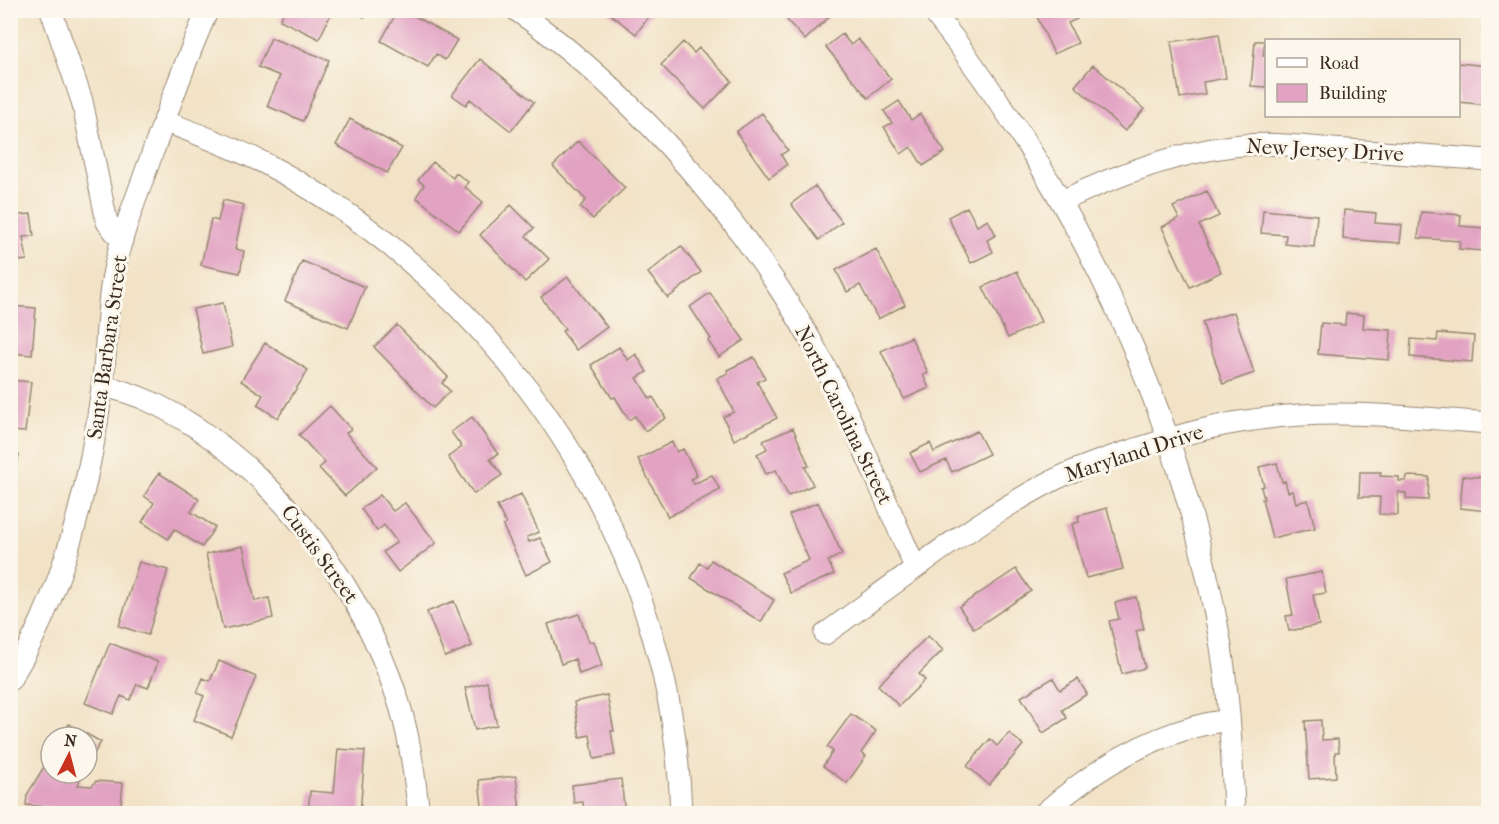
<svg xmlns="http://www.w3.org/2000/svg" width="1499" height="824" font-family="'IM FELL French Canon',serif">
<rect width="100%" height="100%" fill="#fbf7ec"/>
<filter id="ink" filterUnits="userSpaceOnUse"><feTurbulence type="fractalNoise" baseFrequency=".0167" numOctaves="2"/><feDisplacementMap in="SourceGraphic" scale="12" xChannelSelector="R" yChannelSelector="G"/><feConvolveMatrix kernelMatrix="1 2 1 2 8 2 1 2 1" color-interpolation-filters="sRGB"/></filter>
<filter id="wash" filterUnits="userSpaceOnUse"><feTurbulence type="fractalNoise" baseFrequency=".008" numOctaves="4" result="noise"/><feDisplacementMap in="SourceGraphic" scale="24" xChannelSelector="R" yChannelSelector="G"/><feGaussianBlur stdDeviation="1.35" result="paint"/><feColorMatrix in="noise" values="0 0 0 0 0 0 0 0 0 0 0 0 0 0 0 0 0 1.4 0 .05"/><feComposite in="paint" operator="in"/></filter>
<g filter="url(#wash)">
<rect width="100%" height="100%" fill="#f2e3c7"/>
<g id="blocks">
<path fill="#e2a3c3" d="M 285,10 L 333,10 L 319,39 L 280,20 Z
M 350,10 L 367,10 L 364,17 Z
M 398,10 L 404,10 L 457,40 L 445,60 L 436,54 L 428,67 L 381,41 Z
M 605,10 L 654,10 L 636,34 Z
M 778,10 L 833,10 L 834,12 L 805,40 Z
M 1034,10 L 1073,10 L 1077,19 L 1068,23 L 1078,43 L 1054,54 Z
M 842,34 L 851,45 L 858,39 L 891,79 L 868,98 L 826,47 Z
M 1219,34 L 1226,78 L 1203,82 L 1205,94 L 1180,98 L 1171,42 Z
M 271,38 L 329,60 L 303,121 L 267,106 L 280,76 L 258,67 Z
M 1255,41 L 1265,41 L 1263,56 L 1266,57 L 1266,87 L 1251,86 Z
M 683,42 L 694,53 L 699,48 L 732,81 L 705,109 L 661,65 Z
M 480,59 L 534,102 L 511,131 L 470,99 L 466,105 L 452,95 Z
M 1458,63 L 1488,66 L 1488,105 L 1458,102 Z
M 1093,65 L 1144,109 L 1125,131 L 1075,86 Z
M 899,101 L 911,120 L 920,114 L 945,152 L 923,166 L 911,147 L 901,154 L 884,127 L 892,123 L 884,111 Z
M 762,113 L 788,150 L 781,155 L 787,165 L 769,178 L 736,132 Z
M 350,119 L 402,148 L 387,173 L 336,145 Z
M 578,141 L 625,188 L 593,219 L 580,207 L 586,200 L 553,166 Z
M 433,162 L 453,178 L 456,173 L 468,182 L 465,187 L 483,202 L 459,231 L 416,197 L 424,185 L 418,180 Z
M 815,186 L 842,222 L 819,240 L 791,204 Z
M 1207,191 L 1219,216 L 1199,225 L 1221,272 L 1190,287 L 1162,227 L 1179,218 L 1173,207 Z
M 223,200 L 244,205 L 235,249 L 244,251 L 240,273 L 201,265 L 211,219 L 218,221 Z
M 511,205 L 534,228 L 526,236 L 549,259 L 525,282 L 480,235 Z
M 967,207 L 977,226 L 988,220 L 996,235 L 987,240 L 993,252 L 971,263 L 948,217 Z
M 1263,210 L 1317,215 L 1314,247 L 1285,244 L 1286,235 L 1261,233 Z
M 1344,210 L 1376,213 L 1375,223 L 1402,225 L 1400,243 L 1343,239 Z
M 1421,212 L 1461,215 L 1460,226 L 1486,228 L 1484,251 L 1459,249 L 1460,241 L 1418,238 Z
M 31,214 L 34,236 L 23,237 L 27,260 L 10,262 L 10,216 Z
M 681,246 L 701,272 L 668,298 L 648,273 Z
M 876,249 L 905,305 L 878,319 L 860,285 L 847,292 L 836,270 Z
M 302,261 L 365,287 L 348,328 L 285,301 Z
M 1017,271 L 1041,322 L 1008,338 L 983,287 Z
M 568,277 L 607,327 L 576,350 L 562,331 L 565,329 L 541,297 Z
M 710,293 L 744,340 L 719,357 L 708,341 L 711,339 L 690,307 Z
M 223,303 L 232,347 L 203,354 L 193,309 Z
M 10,306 L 36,308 L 32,355 L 11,353 L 13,339 L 10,338 Z
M 1234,312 L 1254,373 L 1223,384 L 1202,322 Z
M 1346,313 L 1364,315 L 1363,328 L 1391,330 L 1389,360 L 1318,354 L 1321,323 L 1345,325 Z
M 397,325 L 448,377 L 442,383 L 450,391 L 433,408 L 374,347 Z
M 1438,333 L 1474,336 L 1472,362 L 1410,357 L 1411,339 L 1437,341 Z
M 911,337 L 928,373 L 923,375 L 929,388 L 904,399 L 881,351 Z
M 265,343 L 308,370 L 278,418 L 257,405 L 263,395 L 241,381 Z
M 619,347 L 628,360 L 636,354 L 647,372 L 637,378 L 650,399 L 653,397 L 666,418 L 645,431 L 635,416 L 629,420 L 615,397 L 612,398 L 591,365 Z
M 754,357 L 765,378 L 757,382 L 777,418 L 734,440 L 723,417 L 734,412 L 717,378 L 728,373 L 727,370 Z
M 10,380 L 31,382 L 25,432 L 10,431 Z
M 330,406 L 351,429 L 346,433 L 377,467 L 345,496 L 319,468 L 325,463 L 299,435 Z
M 472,417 L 498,454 L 490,459 L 502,475 L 474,494 L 448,457 L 462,447 L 451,432 Z
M 793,428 L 809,466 L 805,467 L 813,485 L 788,496 L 776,470 L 766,474 L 757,454 L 767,449 L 763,441 Z
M 977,431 L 989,454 L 952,472 L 946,460 L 920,472 L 910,453 L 930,443 L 934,452 Z
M 672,442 L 677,452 L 683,449 L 697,476 L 691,479 L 694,484 L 712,475 L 720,490 L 668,517 L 638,459 Z
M 10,452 L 19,455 L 11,485 L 10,484 Z
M 1277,463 L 1282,482 L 1285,481 L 1288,492 L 1293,491 L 1296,503 L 1308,500 L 1315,528 L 1272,538 L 1262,499 L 1264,499 L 1261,487 L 1264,486 L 1259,467 Z
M 1360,472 L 1381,472 L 1380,476 L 1399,477 L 1399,481 L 1406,481 L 1407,476 L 1429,477 L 1428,500 L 1406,499 L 1406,493 L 1398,492 L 1398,515 L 1379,514 L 1380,497 L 1359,497 Z
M 159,473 L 199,499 L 191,512 L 215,527 L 202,547 L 174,529 L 168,539 L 142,522 L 154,503 L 144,496 Z
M 1463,476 L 1488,478 L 1488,511 L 1460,508 Z
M 521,494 L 539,532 L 527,537 L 529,542 L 540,538 L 552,562 L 526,575 L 503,526 L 506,524 L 497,506 Z
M 380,495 L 393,511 L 405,503 L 436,543 L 398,572 L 383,552 L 397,542 L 384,525 L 377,531 L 361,509 Z
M 818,502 L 842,554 L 828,561 L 834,574 L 791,593 L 781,573 L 809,560 L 789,515 Z
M 1107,508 L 1123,569 L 1086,578 L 1072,524 L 1079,522 L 1078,516 Z
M 243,546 L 255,601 L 269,598 L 273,618 L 223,629 L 206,554 Z
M 711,560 L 774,600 L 761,622 L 691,578 L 700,563 L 707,567 Z
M 139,562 L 168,570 L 148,635 L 119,626 Z
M 1016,569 L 1031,591 L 974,629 L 959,607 Z
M 1322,572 L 1326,593 L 1313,595 L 1319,625 L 1289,631 L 1286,616 L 1293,615 L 1286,579 Z
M 1136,597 L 1144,629 L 1136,631 L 1145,668 L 1122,674 L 1109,621 L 1119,619 L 1115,603 Z
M 454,601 L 472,646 L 445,657 L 427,612 Z
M 579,614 L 589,642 L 594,641 L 602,666 L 579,674 L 575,659 L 561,664 L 548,624 Z
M 928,636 L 943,650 L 919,674 L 925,680 L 899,706 L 878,685 Z
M 110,643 L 158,662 L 148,688 L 137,684 L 130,700 L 121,696 L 113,714 L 85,703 Z
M 219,661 L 256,677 L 231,736 L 194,720 L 204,696 L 197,693 L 203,678 L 210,681 Z
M 1053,678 L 1060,690 L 1078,679 L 1087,694 L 1062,710 L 1067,718 L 1043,733 L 1021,697 Z
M 487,682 L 497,725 L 475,730 L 465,688 Z
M 607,695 L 614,731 L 611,731 L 615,755 L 594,759 L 590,735 L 580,737 L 574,702 Z
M 851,714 L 876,731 L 861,753 L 866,756 L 847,783 L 823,766 L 833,751 L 827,747 Z
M 1321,720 L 1322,740 L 1338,739 L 1339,752 L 1335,752 L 1336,777 L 1309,779 L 1305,721 Z
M 69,724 L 101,742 L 87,765 L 87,737 L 62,737 Z
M 1009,733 L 1023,745 L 989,785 L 967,766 L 990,739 L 997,746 Z
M 338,749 L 365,751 L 360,814 L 308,814 L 310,791 L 334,793 Z
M 51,755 L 51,773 L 82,773 L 78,785 L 92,786 L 96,781 L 123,783 L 120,814 L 26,805 L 27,795 Z
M 516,776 L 520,811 L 483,814 L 479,780 Z
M 621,779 L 625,814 L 584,814 L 583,802 L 574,803 L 572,785 Z"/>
</g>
</g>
<g filter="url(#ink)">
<use href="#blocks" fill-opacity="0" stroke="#968672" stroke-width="1.5"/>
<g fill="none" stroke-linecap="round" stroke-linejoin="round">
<defs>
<path id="street" d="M 51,10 L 82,101 L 107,222 L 122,241
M 516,10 C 641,97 758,237 828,372 C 860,436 886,502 915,567
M 932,10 C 1075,192 1174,397 1217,624 C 1229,686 1232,750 1234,814
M 164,121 C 200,135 236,148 270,166 C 505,291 674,545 681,814
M 1062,201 C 1116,175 1172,154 1232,146 C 1265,142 1299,146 1333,149 C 1385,152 1437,156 1488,160
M 102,386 C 138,393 166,408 197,428 C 291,492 361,590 397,697 C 410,735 414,774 419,814
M 825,634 C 897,582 968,526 1046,484 C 1076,468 1107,458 1139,448 C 1177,436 1214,425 1253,420 C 1331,408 1411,417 1488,423
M 10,680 C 64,593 89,488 102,388 C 107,350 106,312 113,275 C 121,234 138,194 152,154 C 170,106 186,57 208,10
M 1043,814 C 1095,768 1159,729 1229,720"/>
</defs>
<use href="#street" stroke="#968672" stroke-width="23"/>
<use href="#street" stroke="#fff" stroke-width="21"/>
</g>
</g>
<g text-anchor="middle" stroke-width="6" stroke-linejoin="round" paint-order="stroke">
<g font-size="21" fill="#3b2a1e" stroke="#fbf7ec">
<text transform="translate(1325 150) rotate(3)" y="7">New Jersey Drive</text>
<text transform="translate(107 347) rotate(-82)" y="7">Santa Barbara Street</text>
<text transform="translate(844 415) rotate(64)" y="7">North Carolina Street</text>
<text transform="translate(1134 453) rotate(-18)" y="7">Maryland Drive</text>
<text transform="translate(320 554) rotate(54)" y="7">Custis Street</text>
</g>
</g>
<rect width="1499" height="824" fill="none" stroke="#fbf7ec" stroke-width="36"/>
<rect x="1265" y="39" width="195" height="78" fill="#fbf7ec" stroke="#aea59a" stroke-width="1.5"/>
<rect x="1277" y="58" width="30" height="9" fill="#ffffff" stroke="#aea59a" stroke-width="1.5"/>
<text x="1319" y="69" font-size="18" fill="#3b2a1e">Road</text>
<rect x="1277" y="84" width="30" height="18" fill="#e2a3c3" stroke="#aea59a" stroke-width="1.5"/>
<text x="1319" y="99" font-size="18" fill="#3b2a1e">Building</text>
<g transform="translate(69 755) rotate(6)"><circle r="28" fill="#fbf7ec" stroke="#aea59a" stroke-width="1.5"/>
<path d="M0-4.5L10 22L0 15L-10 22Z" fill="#c8321e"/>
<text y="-9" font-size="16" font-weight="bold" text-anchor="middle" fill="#3b2a1e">N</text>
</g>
</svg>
